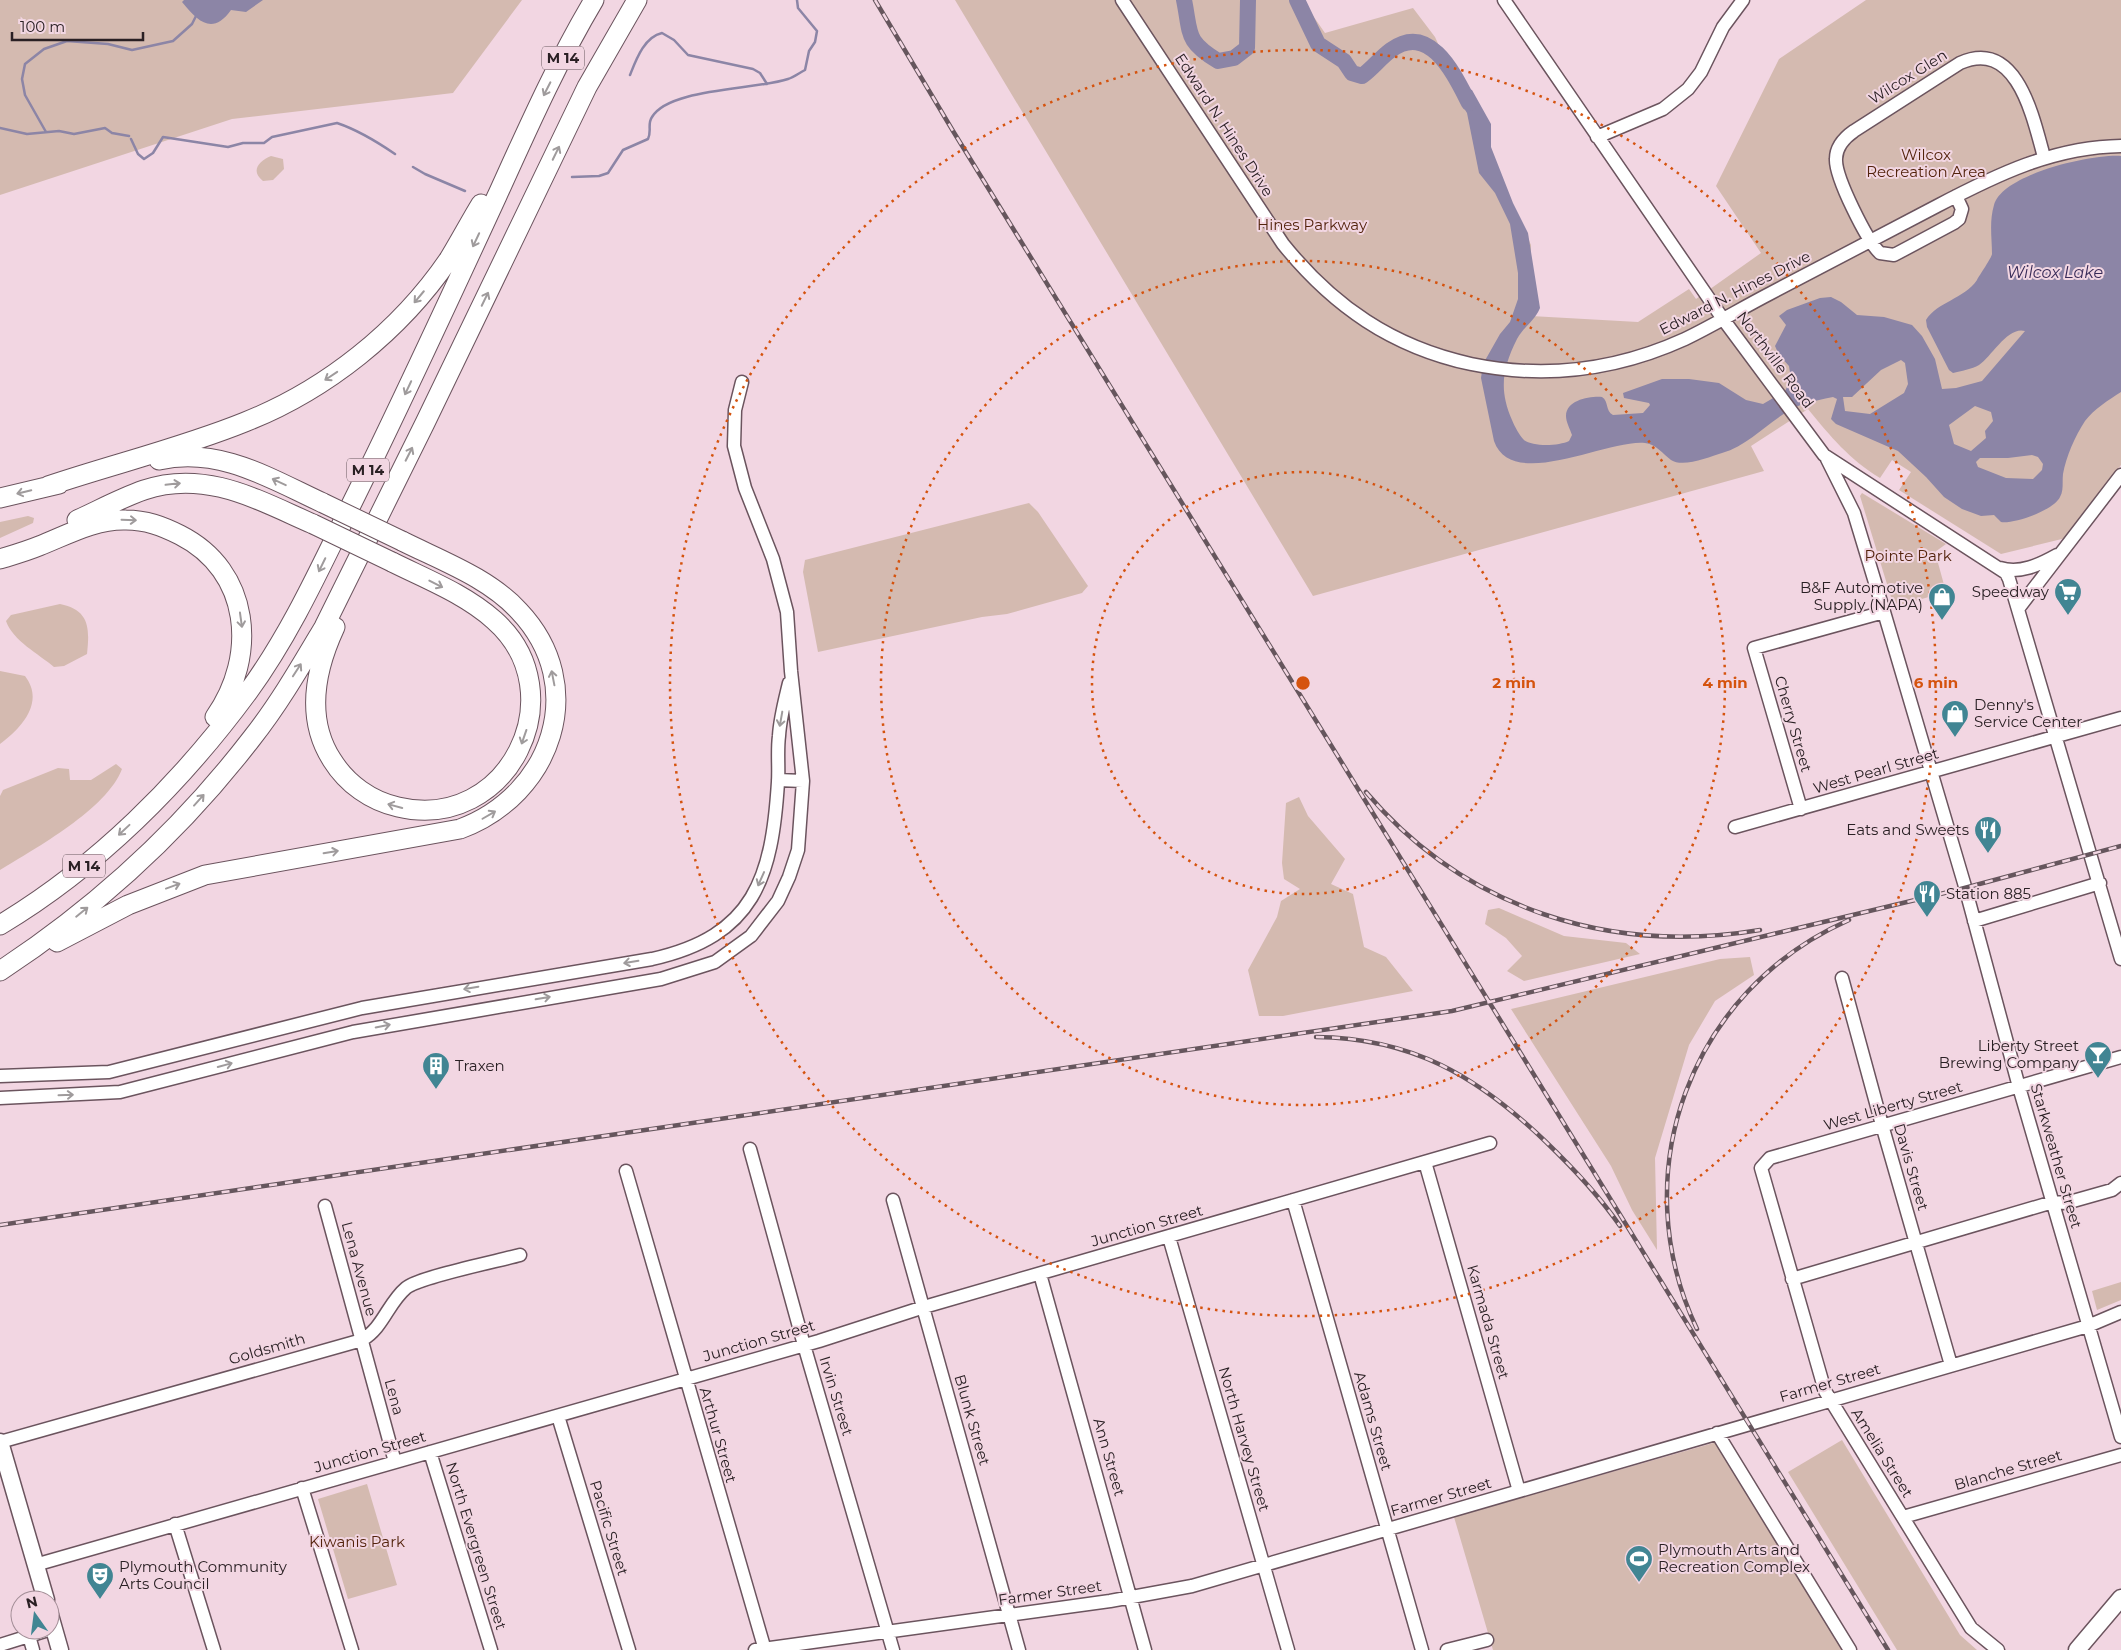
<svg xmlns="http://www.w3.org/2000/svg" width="2121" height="1650" font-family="Montserrat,sans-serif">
<rect width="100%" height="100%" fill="#f2d6e2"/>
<path fill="#d4bab0" d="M 0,0 L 522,0 L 453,93 L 232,119 L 0,195 Z
M 955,0 L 1302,0 L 1325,33 L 1413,8 L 1435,37 L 1531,245 L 1531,316 L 1638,322 L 1689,289 L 1696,299 L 1761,253 L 1716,186 L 1779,59 L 1866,0 L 2121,0 L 2121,465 L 2066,538 L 2001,554 L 1899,490 L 1911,472 L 1892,460 L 1880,478 C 1849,459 1831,437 1808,409 L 1751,446 L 1764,471 L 1313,596 Z
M 271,156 L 283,159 L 284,169 L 273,180 L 263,181 C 250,171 259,161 271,156 Z
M 1862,493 L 1946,544 L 1935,552 L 1946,592 L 1894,607 L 1860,496 Z
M 1029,503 L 1038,512 L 1088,586 L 1082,593 L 1007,614 L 982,617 L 818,652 L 803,572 L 805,560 Z
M 28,516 L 34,518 L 33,523 L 0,538 L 0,522 Z
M 60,604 C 89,610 90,627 87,654 L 64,666 L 54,667 C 39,654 13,641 6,621 L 11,615 Z
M 0,671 L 25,676 C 45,702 22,728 0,744 Z
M 116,764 L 122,769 C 107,809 36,848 0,870 L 0,796 L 3,790 L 58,768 L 69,769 L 70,780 L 91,780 Z
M 1299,797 L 1308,816 L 1345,859 L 1331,884 L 1353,894 L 1364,947 L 1386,957 L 1413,991 L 1283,1016 L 1259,1016 L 1248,970 L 1277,917 L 1281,901 L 1300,889 L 1284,879 L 1282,863 L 1286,803 Z
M 1499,908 L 1564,936 L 1626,943 L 1640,954 L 1524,981 L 1507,971 L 1522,956 L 1506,938 L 1485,924 L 1488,910 Z
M 1750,957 L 1754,975 L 1715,1001 L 1689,1045 L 1655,1158 L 1657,1250 L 1632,1210 L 1611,1166 L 1511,1009 L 1720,959 Z
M 2121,1282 L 2121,1300 L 2097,1310 L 2092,1291 Z
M 1842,1440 L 1960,1635 L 1977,1650 L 1897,1650 L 1788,1472 Z
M 1717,1442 L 1845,1650 L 1493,1650 L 1454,1517 Z
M 367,1484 L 397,1585 L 348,1599 L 318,1499 Z"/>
<path fill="#8c85a6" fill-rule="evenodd" d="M 184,0 L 263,0 L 246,12 L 231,10 C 213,35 199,23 182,2 Z
M 1459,85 L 1472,90 L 1491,124 L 1491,147 L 1513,203 L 1528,233 L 1540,308 C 1534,322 1524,326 1517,339 C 1502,369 1499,390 1512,420 C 1515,427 1519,435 1524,440 C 1533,447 1559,446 1569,441 L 1572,435 C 1570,429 1566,422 1566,416 C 1566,400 1590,396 1602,397 C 1609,401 1605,411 1613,415 L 1643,413 L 1650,405 L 1649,403 L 1624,398 L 1623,393 L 1662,379 L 1689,379 L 1719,383 L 1746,400 L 1763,404 L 1785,391 L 1791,379 L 1789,366 L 1779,355 L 1775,346 L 1786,325 L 1779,316 L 1787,310 L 1820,298 L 1831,297 L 1841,302 L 1857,315 L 1884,317 L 1912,325 L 1922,336 L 1935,359 L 1942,389 L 1956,388 L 1982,381 L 2025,331 C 2008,326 1992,356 1979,365 C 1972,369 1961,371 1953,373 L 1949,370 L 1927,327 L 1926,320 C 1937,302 1964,299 1977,280 C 1979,276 1992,257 1992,254 C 1992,238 1989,222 1994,205 C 2002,174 2092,154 2121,156 L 2121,392 C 2110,399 2093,410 2085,421 C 2075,436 2066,457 2063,474 C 2062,482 2064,490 2060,497 C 2054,510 2015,524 2001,522 L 1994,515 L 1981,516 L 1962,509 L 1944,497 L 1926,477 L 1898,451 L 1836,424 L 1831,419 L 1837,399 L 1833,397 C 1823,399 1813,401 1803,404 C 1773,415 1753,444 1722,453 C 1709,457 1683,468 1671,460 C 1663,454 1656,444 1645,443 C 1607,439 1512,492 1494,441 L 1481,378 L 1483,364 L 1500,334 L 1510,322 L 1518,299 L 1518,273 L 1510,224 L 1495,193 L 1479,173 L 1467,113 L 1460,102 ZM 1901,360 L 1905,363 L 1908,384 L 1904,393 L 1870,414 L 1845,411 L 1843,397 L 1852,397 L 1881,370 ZM 1975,406 L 1991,412 L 1993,421 L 1985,431 L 1986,438 L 1971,451 L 1954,444 L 1949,425 ZM 2032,455 L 2038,457 L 2043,464 L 2042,470 L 2033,479 L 2006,478 L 1978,467 L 1976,462 L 1980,458 L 2008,458 Z"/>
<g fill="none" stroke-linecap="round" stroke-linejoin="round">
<path stroke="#8c85a6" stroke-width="2.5" d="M 630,75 C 636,60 644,37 662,33 L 674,40 L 688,55 L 753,69 L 760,73 L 767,84
M 0,128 L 27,134 L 59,131 L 74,134 L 105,128 L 112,133 L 129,136
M 46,132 L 25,95 L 22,79 L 25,64 L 44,49 L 67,41 L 108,44 L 132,50 L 173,41 L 192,24 L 196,16
M 131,139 L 138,154 L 144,159 L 153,153 L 163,137 L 228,147 L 243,143 L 264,143 L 272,137 L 337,123 C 358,130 376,141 395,154
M 413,167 L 425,174 L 465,191
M 572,177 L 599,176 L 608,173 L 623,150 L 648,139 C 652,131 647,124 652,117 C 669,88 755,90 788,79 C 794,77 799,73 805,70 L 809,51 L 815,42 L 817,31 L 798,8 L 797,0"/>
<path stroke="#8c85a6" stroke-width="16" d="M 1184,0 C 1191,34 1185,41 1218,61 L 1234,58 L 1247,48 L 1248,0
M 1297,0 L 1318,44 L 1344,61 L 1352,73 L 1362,76 C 1373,68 1380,58 1391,50 C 1430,22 1454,74 1469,103"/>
<defs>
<path id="minor" d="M 1122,0 L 1283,244 C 1333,306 1392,347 1471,364 C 1544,379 1617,370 1685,339 C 1714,325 1742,308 1771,293 C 1826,264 1881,235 1937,206 C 1996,175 2053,147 2121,146
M 1504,0 L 1723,319 L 1824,455 L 2006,573 L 2009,579 L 2121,959
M 1597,137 L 1663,109 L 1688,89 L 1701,72 L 1723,27 L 1743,0
M 1956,196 L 1962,209 L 1959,219 L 1954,223 L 1894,255 L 1880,253 C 1867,241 1835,177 1836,159 C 1836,147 1844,138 1854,131 L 1960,63 C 2017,38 2033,117 2044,157
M 1827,459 L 1854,513 L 1884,612 L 1964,883 L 2019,1087 L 2121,1437
M 2000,568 C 2020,574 2039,565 2057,555
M 2018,609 L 2121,475
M 778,780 L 803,781
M 1801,809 L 1754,648 L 1884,612
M 1735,827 L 2121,718
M 1974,921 L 2100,883
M 1842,978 L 1882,1125 L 1951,1365
M 0,1076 L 109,1072 L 362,1008 L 652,959 C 755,936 772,877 778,782 C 779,767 777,751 779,736 C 780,718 785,700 789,683
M 0,1098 L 120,1092 L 353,1032 L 661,979 L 715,962 L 751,936 L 778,901 L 789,877 L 798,850 L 803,781 L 791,671 L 787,612 L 773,559 L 745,488 L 734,446 L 735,410 L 742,382
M 750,1149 L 804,1345 L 893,1650
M 1425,1162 L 1519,1491
M 626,1171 L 765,1650
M 893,1200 L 1019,1650
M 1293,1200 L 1422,1650
M 325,1206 L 395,1462
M 1169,1237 L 1288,1650
M 1040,1274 L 1145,1650
M 1792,1279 L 2053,1202 L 2066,1203 L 2112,1190 L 2121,1183
M 558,1416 L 629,1650
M 1717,1433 L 1850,1650
M 0,1442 L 362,1340 C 383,1328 388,1303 406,1288 C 419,1277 498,1261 520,1255
M 430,1452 L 491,1650
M 302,1488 L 352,1650
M 1903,1517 L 2121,1455
M 175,1524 L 214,1650
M 35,1565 L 819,1341 L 924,1307 L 1490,1143
M 29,1636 L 33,1650
M 0,1645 L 48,1630
M 755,1650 L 1110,1601 L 1192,1586 L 2088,1326 L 2121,1312
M 1447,1650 L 1487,1640
M 1998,1650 L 1971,1628 L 1825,1391 L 1761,1168 L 1770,1158 L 2121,1057"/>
<path id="major" d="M 0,1442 L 46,1600
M 50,1615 L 60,1650
M 2077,1650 L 2121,1598"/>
<path id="highway" d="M 159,460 C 219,446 271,479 323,503
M 48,486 C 113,464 181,448 245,422 C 326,390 400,331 449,259 C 460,241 470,222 481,204
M 0,498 L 59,484
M 77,520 C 99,510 121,498 144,490 C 205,469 258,500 313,524
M 0,559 C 13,555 27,551 39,546 C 67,535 95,519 126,520 C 146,520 162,526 180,535 C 251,571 258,656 215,717
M 335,627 C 315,670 305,718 332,760 C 347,784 371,801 398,807 C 508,833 577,693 494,620 C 465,594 426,579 392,562
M 0,925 C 97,867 181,783 248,692 C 291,633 321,566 353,501 C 403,400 450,298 497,196 C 527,130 557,62 594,0
M 57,942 L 128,905 L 205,875 L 460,829 C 552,795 590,686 519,611 C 489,578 442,561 402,541
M 0,971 C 96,908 182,829 252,738 C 279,704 302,664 324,627 L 425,423 L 587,87 L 637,0"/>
</defs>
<use href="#minor" stroke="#6b545e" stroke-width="15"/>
<use href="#major" stroke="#6b545e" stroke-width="19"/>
<use href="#highway" stroke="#6b545e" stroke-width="21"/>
<use href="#minor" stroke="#fff" stroke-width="12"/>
<use href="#major" stroke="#fff" stroke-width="16"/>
<use href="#highway" stroke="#fff" stroke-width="19"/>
<defs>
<path id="rail" d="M 875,0 L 953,131 L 1888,1650
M 1366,792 C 1465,909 1610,955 1760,930
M 1316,1037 C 1412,1038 1477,1076 1545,1141 C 1572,1167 1598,1194 1620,1226
M 0,1225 L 1452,1011 L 1957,890 L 2121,846
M 1697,1329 C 1623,1173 1690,990 1849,920"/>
</defs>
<use href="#rail" stroke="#66565d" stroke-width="4.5"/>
<use href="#rail" stroke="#f2d6e2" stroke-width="2.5" stroke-dasharray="8" stroke-linecap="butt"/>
<defs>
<path id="highway-bridge" d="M 323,503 L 402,541
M 313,524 L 392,562"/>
</defs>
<use href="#highway-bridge" stroke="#6b545e" stroke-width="21" stroke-linecap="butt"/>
<use href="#highway-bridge" stroke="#fff" stroke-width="19"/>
</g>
<defs><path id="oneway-shaft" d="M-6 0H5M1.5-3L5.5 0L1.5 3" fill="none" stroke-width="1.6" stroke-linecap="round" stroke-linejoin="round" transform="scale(1.25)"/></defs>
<g stroke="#9f9b9c">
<use href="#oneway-shaft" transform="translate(547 89) rotate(117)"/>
<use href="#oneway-shaft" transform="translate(556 153) rotate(-64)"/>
<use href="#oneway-shaft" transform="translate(476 240) rotate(115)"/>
<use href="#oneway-shaft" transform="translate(419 297) rotate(130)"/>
<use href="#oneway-shaft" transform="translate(485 299) rotate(-64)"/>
<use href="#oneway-shaft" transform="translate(331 376) rotate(146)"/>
<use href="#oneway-shaft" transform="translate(408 388) rotate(115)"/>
<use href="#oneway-shaft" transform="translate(409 454) rotate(-63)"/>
<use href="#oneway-shaft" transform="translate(279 482) rotate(-155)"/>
<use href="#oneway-shaft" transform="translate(173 484) rotate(-6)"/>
<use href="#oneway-shaft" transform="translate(24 492) rotate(166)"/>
<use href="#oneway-shaft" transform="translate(129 520) rotate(2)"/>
<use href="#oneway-shaft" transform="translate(322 565) rotate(116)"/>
<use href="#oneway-shaft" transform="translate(436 584) rotate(27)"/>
<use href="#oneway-shaft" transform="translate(241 620) rotate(82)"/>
<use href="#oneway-shaft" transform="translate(297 670) rotate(-57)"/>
<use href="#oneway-shaft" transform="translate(553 678) rotate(-101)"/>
<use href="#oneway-shaft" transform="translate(781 719) rotate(100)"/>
<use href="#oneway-shaft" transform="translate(524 737) rotate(109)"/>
<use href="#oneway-shaft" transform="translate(199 800) rotate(-48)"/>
<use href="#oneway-shaft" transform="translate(395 806) rotate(-165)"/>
<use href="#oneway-shaft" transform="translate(489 815) rotate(-30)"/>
<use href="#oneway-shaft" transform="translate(124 830) rotate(137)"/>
<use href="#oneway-shaft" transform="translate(331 852) rotate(-9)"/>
<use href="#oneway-shaft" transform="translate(761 879) rotate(114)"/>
<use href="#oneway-shaft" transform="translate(173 886) rotate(-20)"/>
<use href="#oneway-shaft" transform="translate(82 912) rotate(-39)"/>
<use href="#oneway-shaft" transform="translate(631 962) rotate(171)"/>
<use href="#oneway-shaft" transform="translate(471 988) rotate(170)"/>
<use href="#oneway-shaft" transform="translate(543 998) rotate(-10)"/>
<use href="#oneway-shaft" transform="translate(383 1026) rotate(-11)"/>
<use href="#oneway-shaft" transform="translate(225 1065) rotate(-15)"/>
<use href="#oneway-shaft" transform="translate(66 1095) rotate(-2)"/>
</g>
<g fill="none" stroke="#d5530e" stroke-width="2.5" stroke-dasharray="2.5 5">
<circle cx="1303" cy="683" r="211"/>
<circle cx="1303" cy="683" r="422"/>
<circle cx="1303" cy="683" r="633"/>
</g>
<defs>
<symbol id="supermarket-pin" viewBox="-11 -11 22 30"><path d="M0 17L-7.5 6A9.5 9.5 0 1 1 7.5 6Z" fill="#418593" stroke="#f2d6e2"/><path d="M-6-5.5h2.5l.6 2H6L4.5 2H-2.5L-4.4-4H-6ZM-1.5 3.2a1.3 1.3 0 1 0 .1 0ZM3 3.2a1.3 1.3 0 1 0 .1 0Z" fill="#fff"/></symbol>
<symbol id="shop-pin" viewBox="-11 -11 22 30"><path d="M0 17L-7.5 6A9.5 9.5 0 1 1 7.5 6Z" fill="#418593" stroke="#f2d6e2"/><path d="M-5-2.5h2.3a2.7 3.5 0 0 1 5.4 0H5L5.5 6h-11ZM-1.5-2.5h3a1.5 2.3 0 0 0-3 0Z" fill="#fff"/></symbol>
<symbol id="restaurant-pin" viewBox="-11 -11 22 30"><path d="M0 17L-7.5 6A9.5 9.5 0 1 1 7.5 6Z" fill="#418593" stroke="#f2d6e2"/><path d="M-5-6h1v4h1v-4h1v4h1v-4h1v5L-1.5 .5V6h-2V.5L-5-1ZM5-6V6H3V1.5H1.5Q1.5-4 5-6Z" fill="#fff"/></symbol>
<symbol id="bar-pin" viewBox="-11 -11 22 30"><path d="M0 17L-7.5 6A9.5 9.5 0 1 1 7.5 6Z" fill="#418593" stroke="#f2d6e2"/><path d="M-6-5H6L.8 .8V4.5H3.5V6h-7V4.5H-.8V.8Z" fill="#fff"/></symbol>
<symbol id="building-pin" viewBox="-11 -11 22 30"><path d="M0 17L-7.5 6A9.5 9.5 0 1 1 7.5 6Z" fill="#418593" stroke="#f2d6e2"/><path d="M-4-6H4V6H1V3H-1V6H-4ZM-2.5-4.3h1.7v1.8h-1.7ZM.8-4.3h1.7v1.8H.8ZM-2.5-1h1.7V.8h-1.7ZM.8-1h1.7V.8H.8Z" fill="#fff"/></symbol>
<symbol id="stadium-pin" viewBox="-11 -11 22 30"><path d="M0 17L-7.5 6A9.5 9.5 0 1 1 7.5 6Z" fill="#418593" stroke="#f2d6e2"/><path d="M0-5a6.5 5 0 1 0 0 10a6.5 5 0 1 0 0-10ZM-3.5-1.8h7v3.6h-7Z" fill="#fff"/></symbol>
<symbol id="theatre-pin" viewBox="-11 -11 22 30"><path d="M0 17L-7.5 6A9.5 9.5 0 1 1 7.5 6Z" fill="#418593" stroke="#f2d6e2"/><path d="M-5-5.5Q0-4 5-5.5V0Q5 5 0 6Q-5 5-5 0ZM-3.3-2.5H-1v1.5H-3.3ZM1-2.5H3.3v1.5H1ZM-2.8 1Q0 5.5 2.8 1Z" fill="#fff"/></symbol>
</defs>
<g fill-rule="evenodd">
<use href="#supermarket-pin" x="2052" y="576" width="32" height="43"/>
<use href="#shop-pin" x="1926" y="581" width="32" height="43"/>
<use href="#shop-pin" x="1939" y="698" width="32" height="43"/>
<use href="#restaurant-pin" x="1972" y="814" width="32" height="43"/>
<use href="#restaurant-pin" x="1911" y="878" width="32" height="43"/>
<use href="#bar-pin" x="2082" y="1039" width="32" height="43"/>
<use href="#building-pin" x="420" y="1050" width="32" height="43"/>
<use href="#stadium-pin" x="1623" y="1543" width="32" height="43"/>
<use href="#theatre-pin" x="84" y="1560" width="32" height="43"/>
</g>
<g text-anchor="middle" stroke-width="4" stroke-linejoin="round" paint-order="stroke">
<g fill="#f2d6e2" stroke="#66575d" stroke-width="1">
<rect x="542" y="46.5" width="42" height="23" rx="4"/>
<rect x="347" y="458.5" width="42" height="23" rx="4"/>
<rect x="63" y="854.5" width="42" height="23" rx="4"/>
</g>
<g font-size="14" font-weight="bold" fill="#2a2024">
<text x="563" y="63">M 14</text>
<text x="368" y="475">M 14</text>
<text x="84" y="871">M 14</text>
</g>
<g font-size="15" fill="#2a2024" stroke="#f2d6e2">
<text transform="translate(1908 77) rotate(-32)" y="5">Wilcox Glen</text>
<text transform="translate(1224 125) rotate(57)" y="5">Edward N. Hines Drive</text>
<text transform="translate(1735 293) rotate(-27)" y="5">Edward N. Hines Drive</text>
<text transform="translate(1775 360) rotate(53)" y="5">Northville Road</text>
<text transform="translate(1793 724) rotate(74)" y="5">Cherry Street</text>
<text transform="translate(1876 771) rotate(-16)" y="5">West Pearl Street</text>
<text transform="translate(1893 1106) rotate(-16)" y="5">West Liberty Street</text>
<text transform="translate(2056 1156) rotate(74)" y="5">Starkweather Street</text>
<text transform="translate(1911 1167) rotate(74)" y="5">Davis Street</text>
<text transform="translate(1147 1226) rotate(-16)" y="5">Junction Street</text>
<text transform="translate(359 1269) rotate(75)" y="5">Lena Avenue</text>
<text transform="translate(1488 1322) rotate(74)" y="5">Karmada Street</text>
<text transform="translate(759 1341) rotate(-16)" y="5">Junction Street</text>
<text transform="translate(267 1349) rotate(-16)" y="5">Goldsmith</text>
<text transform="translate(1830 1383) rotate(-16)" y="5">Farmer Street</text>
<text transform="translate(836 1396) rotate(73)" y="5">Irvin Street</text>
<text transform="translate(394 1397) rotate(75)" y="5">Lena</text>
<text transform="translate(972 1420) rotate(74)" y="5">Blunk Street</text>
<text transform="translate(1373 1421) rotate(74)" y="5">Adams Street</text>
<text transform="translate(718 1435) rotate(74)" y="5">Arthur Street</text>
<text transform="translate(1244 1439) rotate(74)" y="5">North Harvey Street</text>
<text transform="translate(370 1452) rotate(-16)" y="5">Junction Street</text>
<text transform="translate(1882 1453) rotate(58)" y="5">Amelia Street</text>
<text transform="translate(1109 1457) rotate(74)" y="5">Ann Street</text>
<text transform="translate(2008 1470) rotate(-16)" y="5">Blanche Street</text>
<text transform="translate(1441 1497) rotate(-16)" y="5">Farmer Street</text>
<text transform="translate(609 1528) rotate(73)" y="5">Pacific Street</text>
<text transform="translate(476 1546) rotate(73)" y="5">North Evergreen Street</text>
<text transform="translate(1050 1593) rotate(-8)" y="5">Farmer Street</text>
</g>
<g font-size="15" fill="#53230c" stroke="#f2d6e2">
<text x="1926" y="160">Wilcox<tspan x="1926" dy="17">Recreation Area</tspan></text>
<text x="1312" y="230">Hines Parkway</text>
<text x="1908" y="561">Pointe Park</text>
<text x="357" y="1547">Kiwanis Park</text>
</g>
<g font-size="15" fill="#2a2024" stroke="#f2d6e2" text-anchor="start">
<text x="1923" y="593" text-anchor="end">B&amp;F Automotive<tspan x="1923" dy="17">Supply (NAPA)</tspan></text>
<text x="2049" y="597" text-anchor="end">Speedway</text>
<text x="1974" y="710">Denny's<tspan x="1974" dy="17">Service Center</tspan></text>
<text x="1969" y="835" text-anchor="end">Eats and Sweets</text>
<text x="1946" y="899">Station 885</text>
<text x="2079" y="1051" text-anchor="end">Liberty Street<tspan x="2079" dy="17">Brewing Company</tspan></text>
<text x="455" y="1071">Traxen</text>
<text x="1658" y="1555">Plymouth Arts and<tspan x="1658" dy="17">Recreation Complex</tspan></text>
<text x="119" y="1572">Plymouth Community<tspan x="119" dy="17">Arts Council</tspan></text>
</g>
<g font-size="16" font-style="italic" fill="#372a57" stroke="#f2d6e2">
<text x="2055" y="278">Wilcox Lake</text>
</g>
</g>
<circle cx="1303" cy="683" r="8" fill="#d5530e" stroke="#f2d6e2" stroke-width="2.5"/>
<g font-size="15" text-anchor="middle" font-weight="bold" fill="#d5530e" stroke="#f2d6e2" stroke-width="4" stroke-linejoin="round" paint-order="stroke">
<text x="1514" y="688">2 min</text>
<text x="1725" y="688">4 min</text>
<text x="1936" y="688">6 min</text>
</g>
<g transform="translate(35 1615) rotate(346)"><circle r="24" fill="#f2d6e2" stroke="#a28d96"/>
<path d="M0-4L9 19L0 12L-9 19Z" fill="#418593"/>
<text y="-8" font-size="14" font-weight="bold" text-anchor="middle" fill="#2a2024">N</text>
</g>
<path d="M12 32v8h131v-8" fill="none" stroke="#2a2024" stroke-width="2.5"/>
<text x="20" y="32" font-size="15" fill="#2a2024" stroke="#f2d6e2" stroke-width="4" paint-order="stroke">100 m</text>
</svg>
